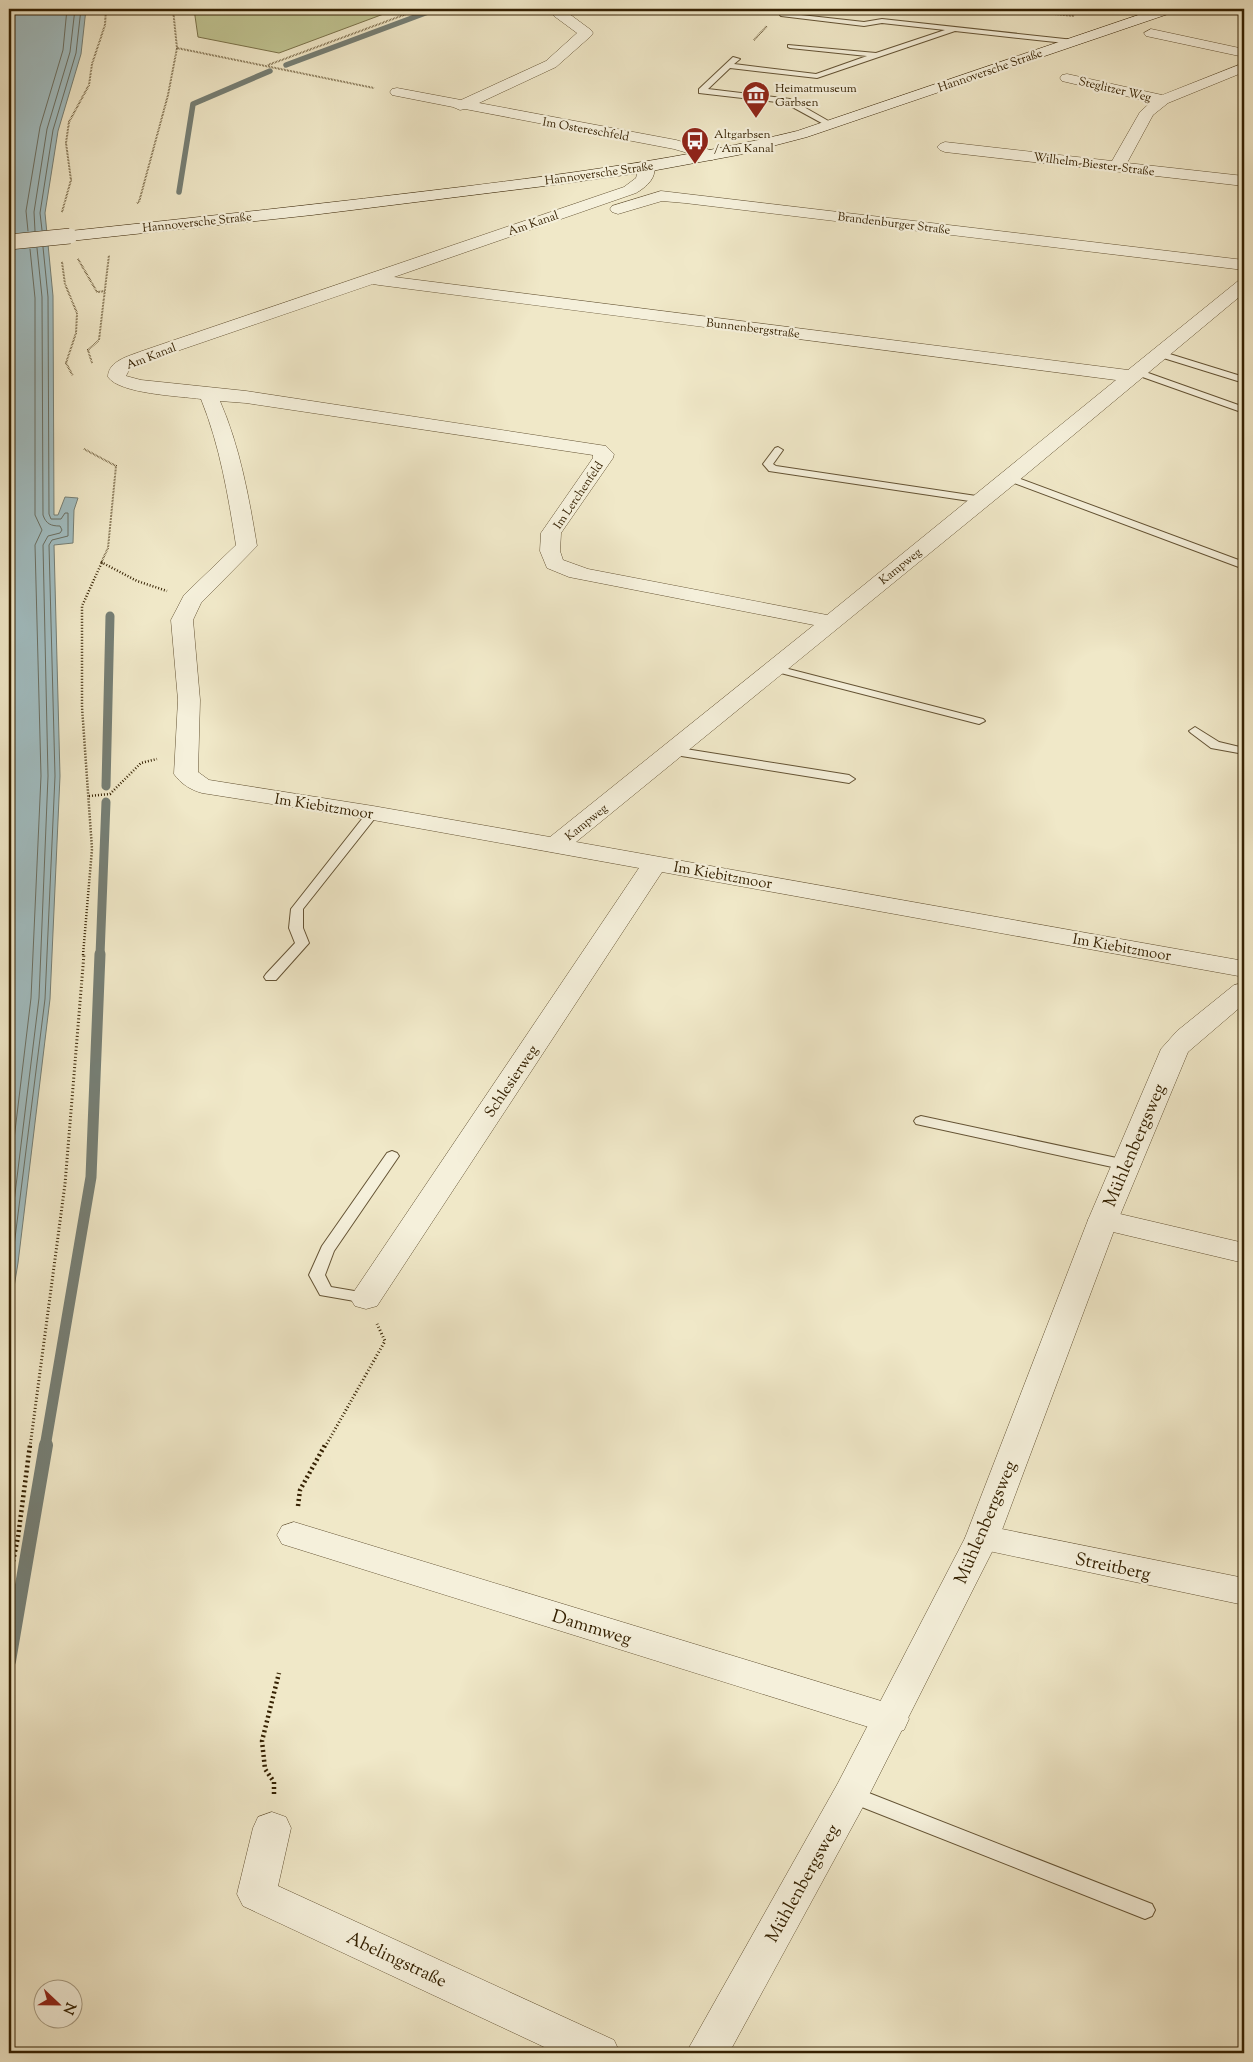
<svg xmlns="http://www.w3.org/2000/svg" width="1253" height="2062" font-family="'Sorts Mill Goudy',serif">
<rect width="100%" height="100%" fill="#f0e8c8"/>
<filter id="stains"><feTurbulence type="fractalNoise" baseFrequency=".004" numOctaves="4"/><feColorMatrix values="0 0 0 0 .2 0 0 0 0 .09 0 0 0 0 .02 0 0 0 .5 -.17"/></filter>
<radialGradient id="worn" r=".72"><stop offset=".6" stop-color="#630" stop-opacity="0"/><stop offset="1" stop-color="#630" stop-opacity=".3"/></radialGradient>
<path fill="#c0c492" stroke="#7a724a" d="M 194,9 L 397,9 L 279,53 L 198,37 Z"/>
<path fill="#a1bdc1" stroke="#767f75" d="M 9,9 L 86,9 L 81,54 L 58,131 L 45,213 L 53,296 L 54,515 L 58,515 L 65,497 L 78,498 L 74,510 L 73,543 L 54,545 L 60,776 L 50,999 L 18,1263 L 9,1317 Z"/>
<g fill="none" stroke-linecap="round" stroke-linejoin="round">
<path stroke="#6b6f62" stroke-width="1" d="M 42,230 L 40,213 L 53,130 L 76,53 L 81,9
M 28,231 L 26,211 L 40,127 L 63,50 L 67,9
M 35,231 L 34,212 L 47,129 L 70,52 L 75,9
M 9,1181 L 31,998 L 41,776 L 35,545 L 42,530 L 35,515 L 35,298 L 30,249
M 9,1243 L 39,998 L 48,776 L 43,545 L 48,536 L 60,533 L 62,530 L 60,526 C 51,526 46,524 43,515 L 42,297 L 37,248
M 9,1286 L 45,999 L 55,776 L 49,545 L 52,540 L 68,536 L 68,513 L 65,513 L 61,519 L 51,519 L 49,514 L 48,297 L 43,247"/>
<path stroke="#767f75" stroke-width="5.5" d="M 286,65 L 436,9
M 179,192 L 193,104 L 270,71"/>
<path stroke="#767f75" stroke-width="9" d="M 106,786 L 110,616
M 100,955 L 106,802"/>
<path stroke="#767f75" stroke-width="11" d="M 45,1447 L 91,1177 L 100,954"/>
<path stroke="#767f75" stroke-width="14" d="M 9,1661 L 46,1445"/>
<defs>
<path id="service" d="M 783,13 L 864,22 L 882,19 L 1074,40 L 1078,42 L 1074,44 L 955,31 L 817,78 L 730,68 L 708,89 L 790,99 L 832,123 L 833,125 L 829,127 L 785,103 L 699,93 L 699,89 L 733,57 L 740,59 L 734,64 L 816,74 L 867,56 L 790,48 L 788,47 L 788,45 L 876,53 L 945,30 L 882,23 L 864,26 L 781,16 L 780,15 Z
M 1160,351 L 1244,377 L 1244,383 L 1157,356 L 1157,352 Z
M 1137,369 L 1244,407 L 1244,413 L 1134,374 L 1132,372 Z
M 778,447 L 783,450 L 773,464 L 776,466 L 983,497 L 988,500 L 983,503 L 769,471 L 763,464 L 775,448 Z
M 1010,475 L 1244,562 L 1244,569 L 1006,480 L 1006,476 Z
M 773,665 L 983,719 L 985,721 L 979,724 L 769,670 L 767,668 L 769,666 Z
M 1195,727 L 1219,742 L 1244,748 L 1244,754 L 1211,748 L 1191,733 L 1189,731 Z
M 673,747 L 849,775 L 855,779 L 849,783 L 669,754 L 667,751 Z
M 373,809 L 379,813 L 303,909 L 303,928 L 309,943 L 276,980 L 266,980 L 264,977 L 266,974 L 295,943 L 289,928 L 291,909 L 369,810 Z
M 921,1116 L 1126,1160 L 1131,1162 L 1133,1165 L 1131,1168 L 1126,1170 L 916,1124 L 914,1121 L 916,1118 Z
M 392,1151 L 397,1153 L 399,1156 L 334,1251 L 325,1275 L 331,1287 L 366,1293 L 372,1294 L 374,1298 L 372,1302 L 366,1303 L 320,1295 L 309,1275 L 322,1246 L 387,1153 Z
M 851,1786 L 1152,1904 L 1155,1910 L 1152,1916 L 1145,1919 L 844,1800 L 842,1794 L 844,1788 Z"/>
<path id="minor" d="M 559,9 L 564,10 L 591,30 L 593,33 L 591,36 L 556,67 L 479,103 L 676,140 L 717,152 L 720,155 L 717,158 L 712,160 L 674,149 L 465,109 L 460,110 L 453,107 L 392,95 L 390,92 L 392,89 L 397,88 L 461,100 L 546,61 L 577,33 L 554,16 L 552,13 L 554,10 Z
M 1151,29 L 1244,49 L 1244,57 L 1146,36 L 1144,33 Z
M 1244,63 L 1244,72 L 1168,103 L 1153,115 L 1127,163 L 1244,176 L 1244,186 L 945,152 L 940,150 L 937,147 L 940,144 L 945,142 L 1112,161 L 1140,112 L 1151,102 L 1062,81 L 1060,78 L 1062,75 L 1067,74 L 1162,95 Z
M 646,162 L 652,164 C 660,176 645,188 636,193 L 394,277 L 1128,370 L 1238,281 L 1244,280 L 1244,293 L 1017,482 L 576,842 L 1244,961 L 1244,977 L 662,872 L 377,1306 L 366,1309 L 355,1306 L 350,1298 L 355,1290 L 639,868 L 373,820 L 202,793 C 191,790 181,784 174,774 L 178,700 L 171,620 L 184,595 L 236,545 C 228,495 220,446 201,399 C 179,396 120,394 108,377 C 108,361 129,356 142,351 L 624,187 L 636,178 L 640,164 ZM 373,284 L 379,285 L 1116,380 L 827,615 L 588,569 L 563,560 L 560,551 L 561,533 L 613,458 L 614,454 L 606,446 L 246,391 L 141,380 L 126,376 L 129,370 L 154,359 ZM 220,401 L 246,403 L 593,455 L 593,458 L 541,533 L 540,551 L 547,568 L 569,577 L 814,625 L 550,837 L 373,806 L 209,780 L 198,772 L 200,700 L 193,620 L 201,603 L 257,546 C 249,497 240,447 220,401 Z
M 661,191 L 1244,260 L 1244,270 L 685,203 L 662,201 L 618,214 L 612,212 L 610,209 L 612,206 Z
M 1103,1210 L 1244,1243 L 1244,1263 L 1092,1227 L 1088,1220 L 1092,1213 Z
M 294,1522 L 891,1704 L 904,1708 L 909,1719 L 904,1730 L 891,1734 L 282,1544 L 277,1535 L 282,1526 Z
M 982,1525 L 1244,1578 L 1244,1605 L 970,1547 L 965,1538 L 970,1529 Z
M 272,1812 L 286,1817 L 291,1828 L 278,1886 L 614,2040 L 620,2053 L 557,2053 L 243,1906 L 237,1894 L 253,1828 L 258,1817 Z"/>
<path id="tertiary" d="M 1244,983 L 1244,1004 L 1188,1052 L 1118,1220 L 999,1538 L 864,1805 L 729,2053 L 686,2053 L 838,1783 L 965,1538 L 1088,1220 L 1161,1049 L 1177,1031 L 1234,985 Z"/>
<path id="secondary" d="M 1156,9 L 1176,9 L 1174,12 L 807,137 L 738,155 L 646,172 L 561,184 L 312,215 L 70,241 L 64,240 L 62,236 L 64,232 L 70,231 C 200,217 331,203 461,187 C 574,173 686,158 797,131 Z"/>
</defs>
<use href="#service" stroke="#645334" stroke-width="2"/>
<use href="#minor" stroke="#645334" stroke-width="1"/>
<use href="#tertiary" stroke="#645334" stroke-width="1"/>
<use href="#secondary" stroke="#352102" stroke-width="1"/>
<path stroke="#352102" stroke-width="2" stroke-dasharray="0.5 1" stroke-linecap="butt" d="M 173,9 L 177,48 L 374,88
M 1005,9 L 1074,16
M 1063,13 L 1077,9
M 754,40 L 767,26
M 268,65 L 420,9
M 137,203 L 139,202 L 168,95 L 177,48
M 62,212 L 71,180 L 66,143 L 69,122 L 89,85 L 92,64 L 105,25 L 106,9
M 78,259 L 97,292 L 105,291
M 62,262 L 65,284 L 77,313 L 76,333 L 66,363 L 73,376
M 92,363 L 88,350 L 99,340 L 109,255
M 84,449 L 116,466 L 108,548 L 101,563
M 101,562 L 103,563"/>
<path stroke="#352102" stroke-width="2.5" stroke-dasharray="1 2" stroke-linecap="butt" d="M 101,562 L 137,581 L 167,591
M 89,796 L 110,794 L 141,763 L 157,759
M 83,955 L 92,849 L 82,707 L 82,606 L 102,562"/>
<path stroke="#352102" stroke-width="3" stroke-dasharray="1 2.5" stroke-linecap="butt" d="M 30,1447 L 65,1184 L 84,954
M 325,1447 L 385,1341 L 377,1324"/>
<path stroke="#352102" stroke-width="4.5" stroke-dasharray="2 3" stroke-linecap="butt" d="M 298,1506 L 300,1490 L 325,1445
M 9,1581 L 18,1537 L 30,1445
M 274,1794 L 274,1782 L 265,1769 L 262,1741 L 279,1673"/>
<use href="#service" fill="#f5f0db" fill-rule="evenodd"/>
<use href="#minor" fill="#f5f0db" fill-rule="evenodd"/>
<use href="#tertiary" fill="#f5f0db" fill-rule="evenodd"/>
<use href="#secondary" fill="#f5f0db" fill-rule="evenodd"/>
<defs>
<path id="secondary-bridge" d="M 9,242 L 70,236"/>
</defs>
<use href="#secondary-bridge" stroke="#352102" stroke-width="16" stroke-linecap="butt"/>
<use href="#secondary-bridge" stroke="#f5f0db" stroke-width="15"/>
</g>
<defs>
<symbol id="museum-pin" viewBox="-11 -11 22 30"><path d="M0 17L-7.5 6A9.5 9.5 0 1 1 7.5 6Z" fill="#8f2418" stroke="#f5f0db"/><path d="M0-6L6-3V-2H-6V-3ZM-5-1h2V3h-2ZM-1-1h2V3h-2ZM3-1h2V3H3ZM-6 4H6V6H-6Z" fill="#fff"/></symbol>
<symbol id="bus-pin" viewBox="-11 -11 22 30"><path d="M0 17L-7.5 6A9.5 9.5 0 1 1 7.5 6Z" fill="#8f2418" stroke="#f5f0db"/><path d="M-5-6H5V4H4V6H2V4H-2V6H-4V4H-5ZM-3.5-4V0h7V-4ZM-3.5 1.2v1.5H-2V1.2ZM2 1.2v1.5H3.5V1.2Z" fill="#fff"/></symbol>
</defs>
<g fill-rule="evenodd">
<use href="#museum-pin" x="740" y="79" width="32" height="43"/>
<use href="#bus-pin" x="679" y="125" width="32" height="43"/>
</g>
<g text-anchor="middle" stroke-width="4.5" stroke-linejoin="round" paint-order="stroke">
<g font-size="12" fill="#352102" stroke="#f5f0db">
<text transform="translate(990 70) rotate(-19)" y="4">Hannoversche Straße</text>
<text transform="translate(1115 89) rotate(13)" y="4">Steglitzer Weg</text>
<text transform="translate(586 129) rotate(10)" y="4">Im Ostereschfeld</text>
<text transform="translate(1094 164) rotate(7)" y="4">Wilhelm-Biester-Straße</text>
<text transform="translate(599 173) rotate(-8)" y="4">Hannoversche Straße</text>
<text transform="translate(197 222) rotate(-6)" y="4">Hannoversche Straße</text>
<text transform="translate(533 223) rotate(-19)" y="4">Am Kanal</text>
<text transform="translate(894 223) rotate(7)" y="4">Brandenburger Straße</text>
<text transform="translate(753 328) rotate(7)" y="4">Bunnenbergstraße</text>
<text transform="translate(151 356) rotate(-21)" y="4">Am Kanal</text>
<text transform="translate(578 495) rotate(-56)" y="4">Im Lerchenfeld</text>
<text transform="translate(900 566) rotate(-39)" y="4">Kampweg</text>
<text transform="translate(586 822) rotate(-39)" y="4">Kampweg</text>
</g>
<g font-size="12" fill="#352102" stroke="#f5f0db" text-anchor="start">
<text x="775" y="92">Heimatmuseum<tspan x="775" dy="14">Garbsen</tspan></text>
<text x="714" y="138">Altgarbsen<tspan x="714" dy="14">/ Am Kanal</tspan></text>
</g>
<g font-size="15" fill="#352102" stroke="#f5f0db">
<text transform="translate(324 806) rotate(9)" y="5">Im Kiebitzmoor</text>
<text transform="translate(723 875) rotate(10)" y="5">Im Kiebitzmoor</text>
<text transform="translate(1122 947) rotate(10)" y="5">Im Kiebitzmoor</text>
<text transform="translate(511 1081) rotate(-56)" y="5">Schlesierweg</text>
</g>
<g font-size="18" fill="#352102" stroke="#f5f0db">
<text transform="translate(1134 1145) rotate(-67)" y="6">Mühlenbergsweg</text>
<text transform="translate(985 1522) rotate(-67)" y="6">Mühlenbergsweg</text>
<text transform="translate(1113 1566) rotate(12)" y="6">Streitberg</text>
<text transform="translate(592 1627) rotate(17)" y="6">Dammweg</text>
<text transform="translate(802 1883) rotate(-61)" y="6">Mühlenbergsweg</text>
<text transform="translate(397 1959) rotate(25)" y="6">Abelingstraße</text>
</g>
</g>
<rect width="1253" height="2062" fill="none" stroke="#f0e8c8" stroke-width="30"/>
<rect x="10" y="10" width="1233" height="2042" fill="none" stroke="#352102" stroke-width="2.5"/>
<rect x="15" y="15" width="1223" height="2032" fill="none" stroke="#352102"/>
<g transform="translate(58 2004) rotate(112)"><circle r="24" fill="#f5f0db" stroke="#a89d84"/>
<path d="M0-4L9 19L0 12L-9 19Z" fill="#8f2418"/>
<text y="-8" font-size="14" font-weight="bold" text-anchor="middle" fill="#352102">N</text>
</g>
<rect width="100%" height="100%" filter="url(#stains)"/>
<rect width="100%" height="100%" fill="url(#worn)"/>
</svg>
